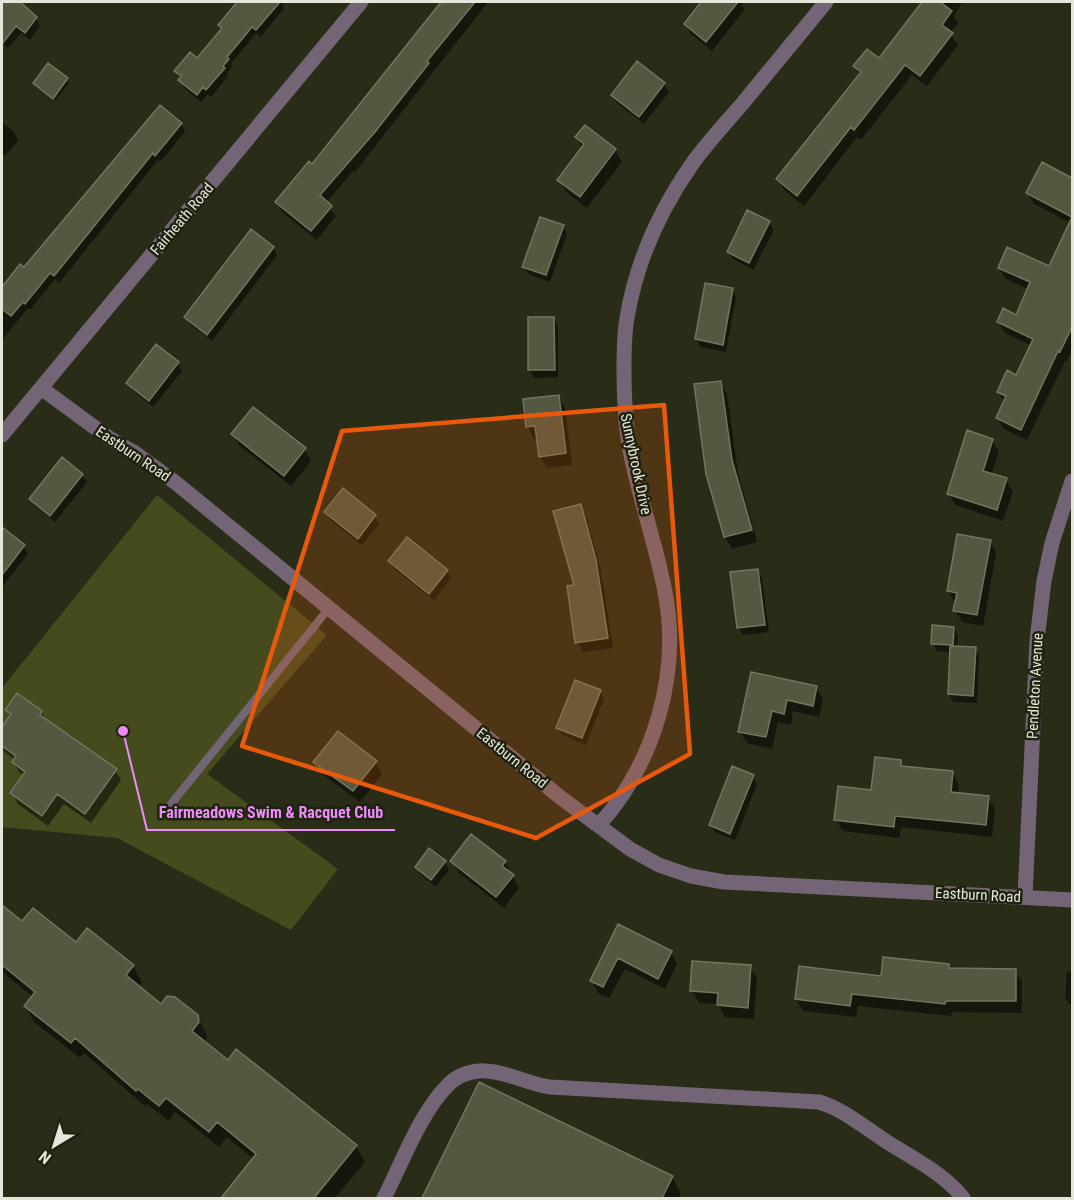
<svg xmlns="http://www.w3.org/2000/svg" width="1074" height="1200" font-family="'Roboto Condensed',sans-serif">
<rect width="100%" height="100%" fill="#292c17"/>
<path fill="#464b1e" d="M 157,495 L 327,635 L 207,774 L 338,869 L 291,930 L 117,838 L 2,827 L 2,688 Z"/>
<path fill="#0007" d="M 3,2 L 17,2 L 36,18 L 40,26 L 30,40 L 21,33 L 8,48 L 2,43 Z
M 239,2 L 285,2 L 282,4 L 284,8 L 261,37 L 256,33 L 231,64 L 232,67 L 227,74 L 228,76 L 211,97 L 208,94 L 201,102 L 184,88 L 176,71 L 197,60 L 222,29 L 220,25 Z
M 442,2 L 488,2 L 355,172 L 353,171 L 326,203 L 336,216 L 317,240 L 282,212 L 277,202 L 313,166 Z
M 703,2 L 745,2 L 742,5 L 745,9 L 712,51 L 691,34 L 685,24 Z
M 924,2 L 962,2 L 954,16 L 958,23 L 950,33 L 958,45 L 927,86 L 912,75 L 861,140 L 857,137 L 804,206 L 785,191 L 778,180 L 860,75 L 855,66 L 879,60 Z
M 637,63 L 664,84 L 669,92 L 644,124 L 617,103 L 612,95 Z
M 48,65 L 69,83 L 55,101 L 34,83 Z
M 2,122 L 14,132 L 18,140 L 5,156 L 2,153 Z
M 181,124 L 185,132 L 160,162 L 158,160 L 59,283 L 55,279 L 30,310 L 28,308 L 2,340 L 2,282 L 5,285 L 24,269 Z
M 577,138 L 615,150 L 622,162 L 587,208 L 566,192 L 559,180 L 583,148 Z
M 1028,193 L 1065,193 L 1072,197 L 1072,350 L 1066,362 L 1065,361 L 1027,440 L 1004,429 L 997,418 L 1005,403 L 998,392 L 1017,377 L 1032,346 L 1005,333 L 998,322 L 1017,317 L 1028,289 L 1006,279 L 999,268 L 1050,268 L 1071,223 L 1034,204 Z
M 769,222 L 774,230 L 753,270 L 733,259 L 728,252 Z
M 563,227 L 567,234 L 550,282 L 528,274 L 523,266 Z
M 273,248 L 277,255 L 212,341 L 191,325 L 186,317 Z
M 732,290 L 736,297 L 726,352 L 701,347 L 696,339 Z
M 529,318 L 553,318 L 558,326 L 558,377 L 534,378 L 530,370 Z
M 177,363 L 182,371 L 153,407 L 132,390 L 128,383 Z
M 720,382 L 727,394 L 738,473 L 757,542 L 732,549 L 725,537 L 707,473 Z
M 558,397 L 565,408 L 572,465 L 547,468 L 540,457 L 538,438 L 534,439 L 528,427 Z
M 233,434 L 304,449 L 311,461 L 291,486 L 240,446 Z
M 992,440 L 999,452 L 991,475 L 1006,480 L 1013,492 L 1003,521 L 955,505 L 949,494 Z
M 82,475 L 87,482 L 55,522 L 35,506 L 30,499 Z
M 580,506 L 586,515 L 601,571 L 613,648 L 583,652 L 577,642 L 576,586 Z
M 326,512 L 375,516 L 379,524 L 362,545 L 330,520 Z
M 3,530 L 23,546 L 28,554 L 2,587 Z
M 990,541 L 996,553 L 983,626 L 962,622 L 955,610 L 955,603 L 948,591 Z
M 390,562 L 447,571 L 451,578 L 434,600 L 394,569 Z
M 758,571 L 762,578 L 769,632 L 743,635 L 738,627 Z
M 954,628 L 958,636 L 957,647 L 975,649 L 979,656 L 977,703 L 953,702 L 949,694 L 952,652 L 937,651 L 933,643 Z
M 752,674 L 816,687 L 823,699 L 819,717 L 793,711 L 791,725 L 778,722 L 772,749 L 747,743 L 740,732 Z
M 600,691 L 604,699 L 586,745 L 562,735 L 558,728 Z
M 18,696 L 41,712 L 46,720 L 115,770 L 121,780 L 91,823 L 64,804 L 48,826 L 18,804 L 12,793 L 24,776 L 19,772 L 13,762 L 15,760 L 2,750 L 2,730 L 11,717 L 7,710 Z
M 900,761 L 904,768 L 952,773 L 959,785 L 958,794 L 988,797 L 995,809 L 992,837 L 901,827 L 900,838 L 843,831 L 836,820 L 873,792 Z
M 315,762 L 375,762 L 382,774 L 360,802 L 322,774 Z
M 753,776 L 757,784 L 735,840 L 715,832 L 710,825 Z
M 430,850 L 445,862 L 449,870 L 436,887 L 421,875 L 416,867 Z
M 452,861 L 505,862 L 519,888 L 504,908 L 459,873 Z
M 2,906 L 22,923 L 133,966 L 142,982 L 138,987 L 161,1006 L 197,1016 L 206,1033 L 207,1039 L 204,1042 L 229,1062 L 356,1146 L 365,1162 L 335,1198 L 222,1198 L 254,1159 L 227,1137 L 219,1147 L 175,1112 L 169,1121 L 147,1104 L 145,1106 L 84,1053 L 80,1058 L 34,1022 L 25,1006 L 33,997 L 2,972 Z
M 619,926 L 671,952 L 677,964 L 665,989 L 625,969 L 609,998 L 598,993 L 592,981 Z
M 948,965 L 951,970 L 1015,970 L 1022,982 L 1022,1013 L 952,1012 L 951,1016 L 858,1006 L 856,1017 L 803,1011 L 796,999 L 882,978 Z
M 750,967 L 757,978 L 754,1019 L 725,1017 L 718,1004 L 699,1003 L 692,991 Z
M 1067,971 L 1072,972 L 1072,1005 L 1069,1004 L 1065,997 Z
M 479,1084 L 672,1177 L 681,1193 L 678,1198 L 424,1198 Z"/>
<path fill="#545841" stroke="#72765e" stroke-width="1.5" d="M 2,2 L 20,2 L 37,17 L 25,33 L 16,26 L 2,44 Z
M 237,2 L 280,2 L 256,30 L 252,27 L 227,57 L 229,59 L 223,66 L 225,68 L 206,90 L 203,87 L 197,95 L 178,80 L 181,76 L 174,71 L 190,52 L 197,58 L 222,28 L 218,25 Z
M 441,2 L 475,2 L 427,61 L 429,63 L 375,132 L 320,195 L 332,206 L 311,231 L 275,202 L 309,161 L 312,164 Z
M 701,2 L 738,2 L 706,42 L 684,24 Z
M 922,2 L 940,2 L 952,11 L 942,25 L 953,33 L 920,76 L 905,65 L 854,130 L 851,127 L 797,196 L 776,179 L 861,72 L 853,66 L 867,49 L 879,58 Z
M 637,61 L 665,83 L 639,117 L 611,95 Z
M 48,63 L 68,78 L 53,99 L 33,83 Z
M 160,105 L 182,123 L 155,156 L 153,153 L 54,276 L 50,273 L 25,304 L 23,302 L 11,316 L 2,309 L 2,287 L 20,264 L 24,267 Z
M 585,125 L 616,149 L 580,197 L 557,180 L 584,144 L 575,137 Z
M 1042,162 L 1072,178 L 1072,327 L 1060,352 L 1058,351 L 1021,430 L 996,418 L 1006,396 L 997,392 L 1007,370 L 1016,375 L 1033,339 L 997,322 L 1003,308 L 1016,315 L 1030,282 L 998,268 L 1007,247 L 1049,266 L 1072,217 L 1026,193 Z
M 747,210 L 770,221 L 749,263 L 727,252 Z
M 540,217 L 564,225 L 546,275 L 522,267 Z
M 251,229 L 274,247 L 207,335 L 184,317 Z
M 705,283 L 733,288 L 723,345 L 695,339 Z
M 528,317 L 554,317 L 555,370 L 528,370 Z
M 156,344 L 179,362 L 149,401 L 126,383 Z
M 721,381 L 732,460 L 752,530 L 724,537 L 706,474 L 694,384 Z
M 559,395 L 566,453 L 539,457 L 535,426 L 526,427 L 523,399 Z
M 253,407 L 306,448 L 284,476 L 231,434 Z
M 967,430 L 993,439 L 983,471 L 1007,478 L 997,510 L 947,494 Z
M 62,457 L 83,474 L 50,516 L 29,499 Z
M 343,488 L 376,515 L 358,539 L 324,512 Z
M 581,504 L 596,560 L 608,638 L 575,643 L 567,586 L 574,585 L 553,511 Z
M 2,527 L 25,545 L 2,575 Z
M 957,534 L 991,540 L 977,615 L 953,611 L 957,593 L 947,591 Z
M 407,537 L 448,570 L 429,594 L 388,561 Z
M 758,569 L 765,625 L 737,628 L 730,572 Z
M 932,625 L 954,627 L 953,645 L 931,644 Z
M 950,646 L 976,647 L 973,696 L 948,694 Z
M 751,672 L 817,686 L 813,706 L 787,700 L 784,714 L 772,711 L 766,737 L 738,732 Z
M 575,680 L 601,690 L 582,738 L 556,728 Z
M 17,693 L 42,711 L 40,715 L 117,769 L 85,814 L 57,794 L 42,816 L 10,793 L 25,772 L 12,762 L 16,756 L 2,746 L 2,727 L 11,714 L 5,710 Z
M 338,731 L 377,761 L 353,791 L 313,762 Z
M 875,757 L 901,760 L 901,766 L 953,771 L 951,792 L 989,796 L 986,825 L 895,816 L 894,827 L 834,820 L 838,786 L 871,790 Z
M 732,766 L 754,775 L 730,834 L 709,825 Z
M 471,834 L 506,861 L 502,866 L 514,875 L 496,897 L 450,861 Z
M 429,848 L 446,861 L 431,880 L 415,867 Z
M 2,905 L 22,921 L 33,908 L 76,942 L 87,928 L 134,965 L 126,975 L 161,1004 L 167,996 L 175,997 L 198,1015 L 199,1022 L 192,1031 L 228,1060 L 236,1049 L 357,1145 L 314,1198 L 221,1198 L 256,1154 L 217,1122 L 209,1132 L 166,1098 L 159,1106 L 138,1089 L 136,1091 L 75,1038 L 71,1043 L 24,1006 L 35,992 L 2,965 Z
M 618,924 L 672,951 L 658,979 L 618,958 L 603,987 L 590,981 Z
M 883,957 L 949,964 L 949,968 L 1016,969 L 1016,1001 L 946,1001 L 945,1004 L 852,994 L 850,1006 L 795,999 L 799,966 L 881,976 Z
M 692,961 L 751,965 L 748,1008 L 717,1005 L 718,993 L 690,991 Z
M 479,1082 L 673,1176 L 662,1198 L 422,1198 Z"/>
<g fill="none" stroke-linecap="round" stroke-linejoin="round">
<path stroke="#736476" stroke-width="8" d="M 167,809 L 329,608"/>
<path stroke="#736476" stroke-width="15" d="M 41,388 L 109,438 L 135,453 L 176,483 L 560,797 L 630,849 L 659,865 L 691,876 L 724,882 L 1072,900
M 2,435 L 361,2
M 599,825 C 654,764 681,674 665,592 C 656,544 639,498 630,450 C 625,423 624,396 624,368 C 624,352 624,335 627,318 C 636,263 660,210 692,164 C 707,143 725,124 742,104 C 770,70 798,36 826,2
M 1025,897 L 1037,640 L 1044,581 L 1052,543 L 1072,481
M 384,1198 C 402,1163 420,1113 448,1085 C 457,1075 473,1070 486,1071 C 508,1072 528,1084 550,1087 L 819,1102 C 843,1109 864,1127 884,1140 C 910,1157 944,1173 963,1198"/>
</g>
<path fill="#e8590c" fill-opacity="0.2" stroke="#e8590c" stroke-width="4.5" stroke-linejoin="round" d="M 664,405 L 690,754 L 536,838 L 242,746 L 342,431 Z"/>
<g text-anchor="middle" stroke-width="5" stroke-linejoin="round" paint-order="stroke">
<g font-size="15" fill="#e5e7da" stroke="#1f220e">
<text transform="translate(182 219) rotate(-50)" y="5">Fairheath Road</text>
<text transform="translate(133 454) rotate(34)" y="5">Eastburn Road</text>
<text transform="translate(636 464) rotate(78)" y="5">Sunnybrook Drive</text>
<text transform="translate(1035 686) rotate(-87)" y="5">Pendleton Avenue</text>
<text transform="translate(512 758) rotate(39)" y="5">Eastburn Road</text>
<text transform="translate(978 895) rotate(3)" y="5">Eastburn Road</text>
</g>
</g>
<path fill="none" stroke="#ec8cfb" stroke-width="2" d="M123 731L147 830H395"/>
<circle fill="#ec8cfb" stroke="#1f220e" stroke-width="2" cx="123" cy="731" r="6"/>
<g font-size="16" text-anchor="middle" font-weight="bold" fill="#ec8cfb" stroke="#1f220e" stroke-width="5" stroke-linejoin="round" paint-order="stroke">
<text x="271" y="818">Fairmeadows Swim &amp; Racquet Club</text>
</g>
<rect width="1074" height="1200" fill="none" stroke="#e5e7da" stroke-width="6"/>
<g transform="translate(54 1146) rotate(218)" stroke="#1f220e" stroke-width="4.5" paint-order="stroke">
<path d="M0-4.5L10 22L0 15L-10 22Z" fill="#e5e7da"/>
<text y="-9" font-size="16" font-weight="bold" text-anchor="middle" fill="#e5e7da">N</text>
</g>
</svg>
